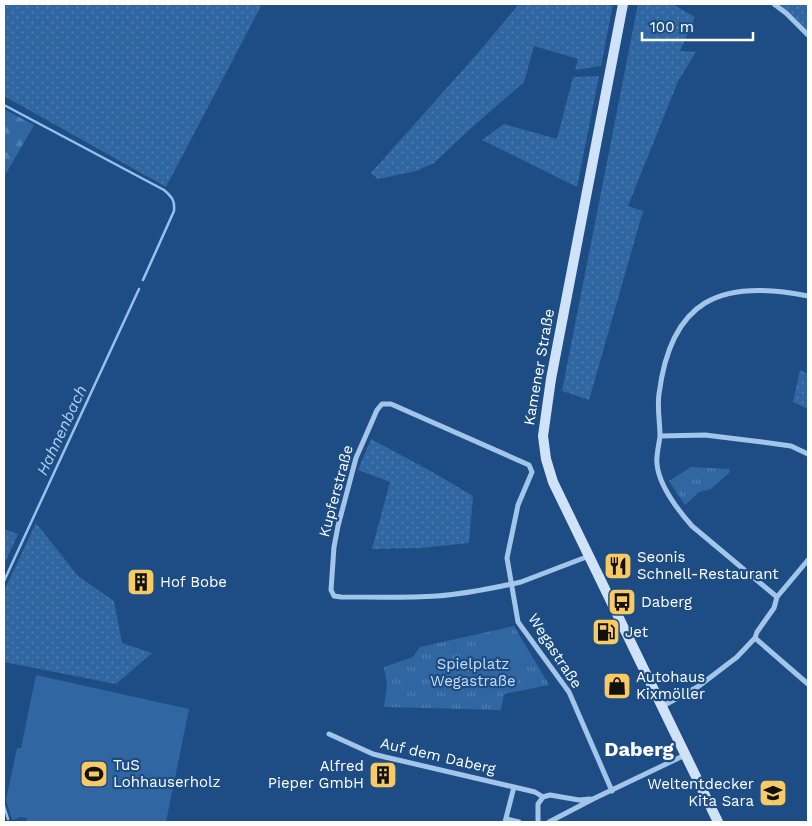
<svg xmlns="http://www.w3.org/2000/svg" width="812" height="826" font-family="'Work Sans',sans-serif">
<defs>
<pattern id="grass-dots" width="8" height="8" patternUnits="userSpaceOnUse" patternTransform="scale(1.25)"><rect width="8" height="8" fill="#3067a2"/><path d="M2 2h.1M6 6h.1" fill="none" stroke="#4f7eb0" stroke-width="1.8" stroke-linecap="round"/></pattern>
<pattern id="forest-firs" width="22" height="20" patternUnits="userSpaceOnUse" patternTransform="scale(1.25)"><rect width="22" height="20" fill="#3067a2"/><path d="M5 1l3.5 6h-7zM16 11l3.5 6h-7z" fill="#4f7eb0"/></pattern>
<pattern id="park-tufts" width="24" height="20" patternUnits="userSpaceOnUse" patternTransform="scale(1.25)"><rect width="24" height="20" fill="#3067a2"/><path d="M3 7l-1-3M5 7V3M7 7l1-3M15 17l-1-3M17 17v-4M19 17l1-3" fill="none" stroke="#4f7eb0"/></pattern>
</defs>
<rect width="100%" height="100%" fill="#1d4d84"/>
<path fill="url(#grass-dots)" d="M 4,4 L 262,4 L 166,187 L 4,96 Z
M 519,4 L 613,4 L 601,66 L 575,70 L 578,59 L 534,46 L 524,82 L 470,129 L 434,163 L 416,171 L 378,179 L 371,173 L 478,53 Z
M 638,4 L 672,4 L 695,17 L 680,51 L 696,52 L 678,81 L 628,206 L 643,211 L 589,400 L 562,391 Z
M 779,4 L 808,4 L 808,32 Z
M 599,76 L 577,187 L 482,140 L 504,124 L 557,139 L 573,77 Z
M 800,370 L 808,374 L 808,409 L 793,402 Z
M 371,439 L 436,474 L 473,496 L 469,543 L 421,548 L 372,549 L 390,482 L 358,470 Z
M 36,523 L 78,576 L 114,601 L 122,643 L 152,653 L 116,684 L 4,662 L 4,591 Z
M 4,529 L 18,534 L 4,565 Z"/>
<path fill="url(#forest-firs)" d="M 4,109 L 34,125 L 4,177 Z"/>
<path fill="url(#park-tufts)" d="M 691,467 L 730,469 L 729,473 L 711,489 L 699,492 L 685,505 L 669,481 Z
M 514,626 L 549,685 L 504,694 L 501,710 L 384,707 L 387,685 L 384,667 L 413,657 L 420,647 Z"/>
<path fill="#3067a2" d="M 518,640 L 521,661 L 475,667 L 473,646 Z
M 36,675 L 189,709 L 166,822 L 26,822 L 27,818 L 21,817 L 12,820 L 6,800 L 17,748 L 21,748 Z"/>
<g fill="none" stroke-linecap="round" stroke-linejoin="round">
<path stroke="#97c1ec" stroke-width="2.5" d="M 4,105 L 164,190 C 172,197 175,200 174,211 L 143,280
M 4,581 L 139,289
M 4,806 L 8,819"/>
<path stroke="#a4c5ea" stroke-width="5" d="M 774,4 L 786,13 L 808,35
M 660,436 C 660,423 657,407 659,394 C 671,300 720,278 808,296
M 589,556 L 521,582 C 494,588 465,594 437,596 C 405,598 373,597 341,597 L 334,596 L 331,590 L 334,547 L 338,526 L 356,458 L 377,410 L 382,404 L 391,404 L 529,465 L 532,472 L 518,505 L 507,558 L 518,622 L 569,692 L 612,791
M 777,597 L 692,526 C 677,509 659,486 657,464 C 656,455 659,445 660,436 L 705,435 L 762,442 L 791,446 L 808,454
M 755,638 L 808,684
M 663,706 L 699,686 L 737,657 L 755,638 L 757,632 L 774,608 L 777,597 L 808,560
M 329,734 L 373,754 L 385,757 L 514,787 L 535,792 L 543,797
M 507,819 L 519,822
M 505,822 L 514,787
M 538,822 L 538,804 L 543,797 L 550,795 L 579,800 L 590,799
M 549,822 L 593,799 L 685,755"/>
<path stroke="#cfe2f8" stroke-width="10" d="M 623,4 L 551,379 L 543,436 L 546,459 L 553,482 L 718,822"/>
</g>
<defs>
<symbol id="restaurant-square" viewBox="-11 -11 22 22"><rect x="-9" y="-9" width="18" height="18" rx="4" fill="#faca62" stroke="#1d4d84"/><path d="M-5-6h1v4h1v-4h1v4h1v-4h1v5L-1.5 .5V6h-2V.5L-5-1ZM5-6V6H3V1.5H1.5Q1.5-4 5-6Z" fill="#111"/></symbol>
<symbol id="building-square" viewBox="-11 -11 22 22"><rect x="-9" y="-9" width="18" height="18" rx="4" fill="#faca62" stroke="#1d4d84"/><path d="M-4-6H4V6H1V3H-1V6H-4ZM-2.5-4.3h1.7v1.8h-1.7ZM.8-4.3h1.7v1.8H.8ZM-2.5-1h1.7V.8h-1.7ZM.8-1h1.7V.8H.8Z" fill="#111"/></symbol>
<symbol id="bus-square" viewBox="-11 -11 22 22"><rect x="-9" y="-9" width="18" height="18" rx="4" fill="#faca62" stroke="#1d4d84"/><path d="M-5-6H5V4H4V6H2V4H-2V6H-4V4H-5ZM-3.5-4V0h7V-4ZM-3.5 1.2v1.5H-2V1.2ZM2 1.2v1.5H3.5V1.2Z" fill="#111"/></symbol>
<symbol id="fuel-square" viewBox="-11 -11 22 22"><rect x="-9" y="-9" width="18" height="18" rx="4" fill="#faca62" stroke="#1d4d84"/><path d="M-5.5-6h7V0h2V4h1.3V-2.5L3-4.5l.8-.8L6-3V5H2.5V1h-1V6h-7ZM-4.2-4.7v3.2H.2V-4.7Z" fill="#111"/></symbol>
<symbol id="shop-square" viewBox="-11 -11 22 22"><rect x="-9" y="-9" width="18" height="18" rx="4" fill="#faca62" stroke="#1d4d84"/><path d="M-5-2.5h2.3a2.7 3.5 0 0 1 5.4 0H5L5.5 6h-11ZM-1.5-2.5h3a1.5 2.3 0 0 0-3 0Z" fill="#111"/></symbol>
<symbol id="stadium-square" viewBox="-11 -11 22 22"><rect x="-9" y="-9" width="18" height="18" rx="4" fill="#faca62" stroke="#1d4d84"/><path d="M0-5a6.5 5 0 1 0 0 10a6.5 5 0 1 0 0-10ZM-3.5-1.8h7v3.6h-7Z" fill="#111"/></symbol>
<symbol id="school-square" viewBox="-11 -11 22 22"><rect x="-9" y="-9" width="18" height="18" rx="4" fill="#faca62" stroke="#1d4d84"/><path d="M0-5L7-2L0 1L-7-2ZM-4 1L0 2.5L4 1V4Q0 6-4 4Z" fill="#111"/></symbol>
</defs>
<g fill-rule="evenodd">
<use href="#restaurant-square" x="602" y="550" width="32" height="32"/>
<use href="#building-square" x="125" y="566" width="32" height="32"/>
<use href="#bus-square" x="606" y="586" width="32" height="32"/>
<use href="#fuel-square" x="590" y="616" width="32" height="32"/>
<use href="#shop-square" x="601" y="670" width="32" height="32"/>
<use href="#stadium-square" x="78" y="758" width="32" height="32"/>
<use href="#building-square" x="367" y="759" width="32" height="32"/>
<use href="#school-square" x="757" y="777" width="32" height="32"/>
</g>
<g text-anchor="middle" stroke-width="4.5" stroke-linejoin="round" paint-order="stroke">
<g font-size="15" fill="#fff" stroke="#1d4d84">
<text transform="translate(539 367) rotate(-80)" y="5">Kamener Straße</text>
<text transform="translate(336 491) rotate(-75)" y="5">Kupferstraße</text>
<text transform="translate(555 651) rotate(57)" y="5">Wegastraße</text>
<text transform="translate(438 756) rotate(13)" y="5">Auf dem Daberg</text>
</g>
<g font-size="15" fill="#fff" stroke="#1d4d84" text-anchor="start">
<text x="637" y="562">Seonis<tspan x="637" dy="17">Schnell-Restaurant</tspan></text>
<text x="160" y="587">Hof Bobe</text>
<text x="641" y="607">Daberg</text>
<text x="625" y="637">Jet</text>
<text x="636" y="682">Autohaus<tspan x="636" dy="17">Kixmöller</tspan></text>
<text x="113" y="770">TuS<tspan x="113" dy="17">Lohhauserholz</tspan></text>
<text x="364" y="771" text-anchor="end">Alfred<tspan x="364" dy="17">Pieper GmbH</tspan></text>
<text x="754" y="789" text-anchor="end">Weltentdecker<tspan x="754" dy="17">Kita Sara</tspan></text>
</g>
<g font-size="15" fill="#c8dff8" stroke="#1d4d84">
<text x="473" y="669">Spielplatz<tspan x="473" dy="17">Wegastraße</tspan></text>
</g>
<g font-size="16" font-style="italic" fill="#afcff2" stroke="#1d4d84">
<text transform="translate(61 430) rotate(-65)" y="6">Hahnenbach</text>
</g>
<g font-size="20" font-weight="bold" fill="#fff" stroke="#1d4d84">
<text x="639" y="756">Daberg</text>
</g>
</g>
<rect width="812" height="826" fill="none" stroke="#ffffff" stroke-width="10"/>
<path d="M642 32v8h111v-8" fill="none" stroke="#ffffff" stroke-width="2.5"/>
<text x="650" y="32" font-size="15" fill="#ffffff" stroke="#1d4d84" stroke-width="4" paint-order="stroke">100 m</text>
</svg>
